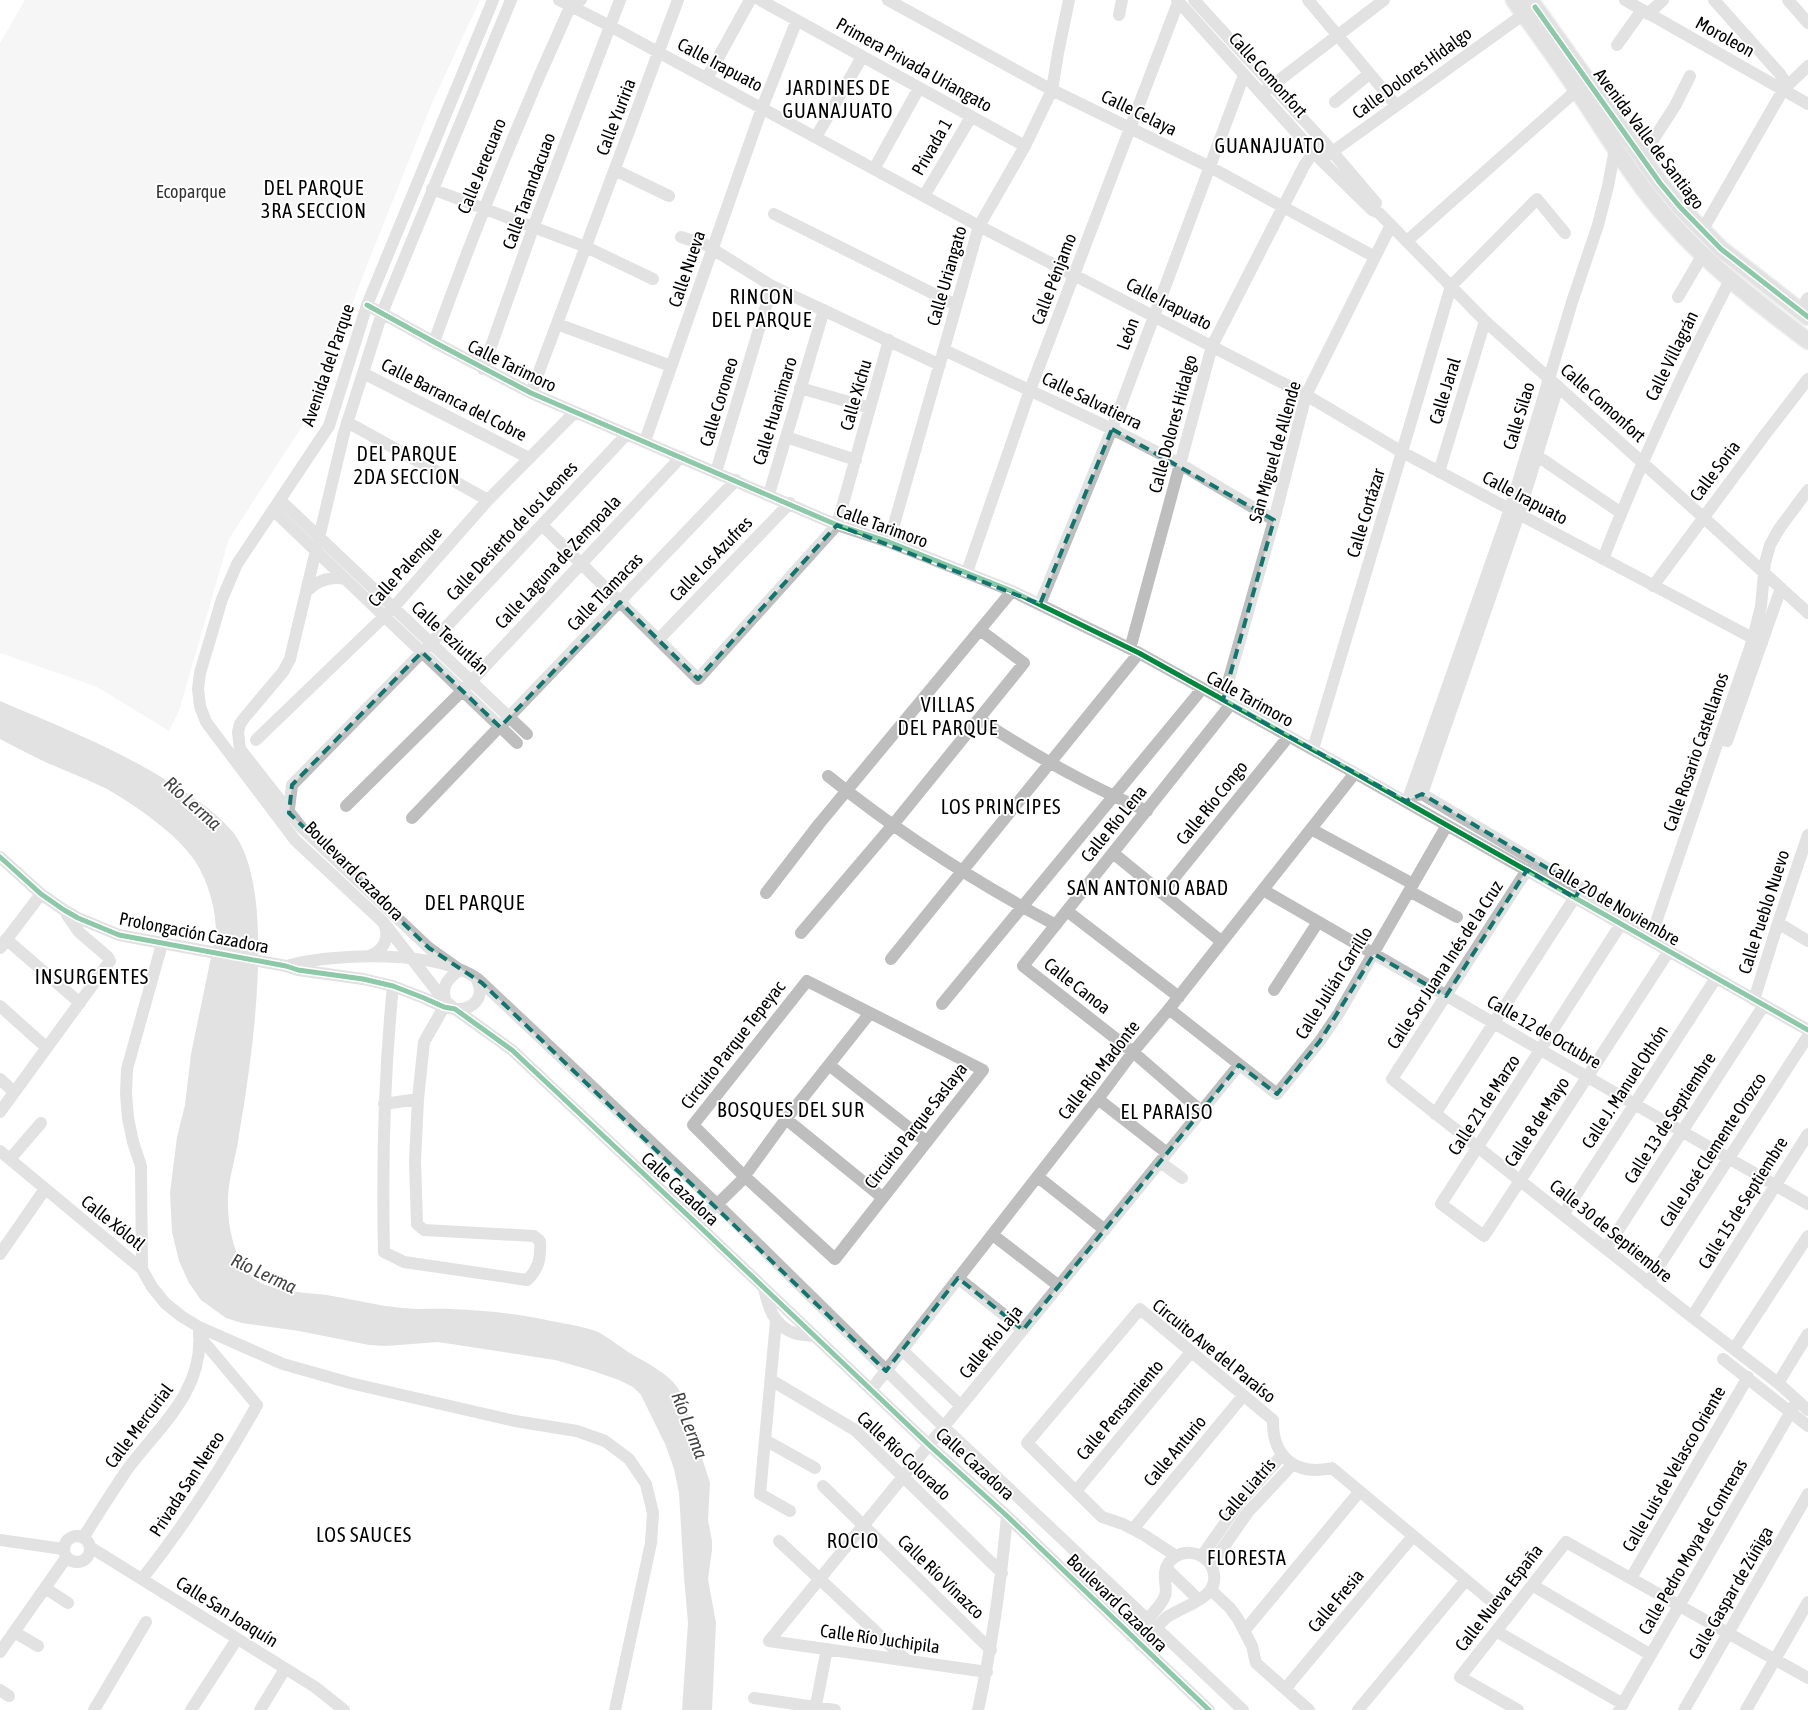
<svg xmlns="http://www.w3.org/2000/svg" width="1808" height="1710" font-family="'Asap Condensed',sans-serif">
<rect width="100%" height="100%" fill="#fff"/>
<path fill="#ececec" d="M 25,0 L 480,0 L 432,103 L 367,265 L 312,411 L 229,539 L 179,711 L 169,731 L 97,687 L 0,653 L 0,43 Z"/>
<path fill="#bfbfbf" d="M 0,701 C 56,725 115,748 166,780 C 190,795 214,810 232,831 C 279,887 251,1065 239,1135 C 236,1159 227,1181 228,1205 C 228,1227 235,1262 252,1277 C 269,1292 305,1292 327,1295 C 352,1299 378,1306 403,1308 C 419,1310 435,1308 451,1309 C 485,1310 518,1314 551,1321 C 567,1324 583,1326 598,1332 C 610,1338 621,1348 633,1355 C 652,1366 672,1375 682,1395 L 710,1483 L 708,1520 L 712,1541 L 712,1550 L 708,1579 L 716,1623 L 712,1710 L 682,1710 L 688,1623 L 684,1577 L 679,1493 L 674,1469 L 666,1446 L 641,1395 L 633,1387 L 619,1380 L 590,1370 L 555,1360 L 438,1342 L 386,1346 L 369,1345 L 299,1331 L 242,1323 L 226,1318 L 201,1300 L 189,1283 L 179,1261 L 172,1232 L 170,1193 L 177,1137 L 185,1105 L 191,1054 L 216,933 C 216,909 208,881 195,861 C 177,834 135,805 107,789 C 85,778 62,770 41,760 C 27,753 13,746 0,739 Z"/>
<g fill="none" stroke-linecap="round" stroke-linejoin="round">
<defs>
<path id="major" d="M 1514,0 C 1535,30 1557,59 1577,90 C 1607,134 1633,180 1669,220 C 1711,267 1758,303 1808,341
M 1530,0 L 1660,183 L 1680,207 L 1721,249 L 1808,317"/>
</defs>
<use href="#major" stroke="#dbdbdb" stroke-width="19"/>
<path stroke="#bebebe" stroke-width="12" d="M 559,0 L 610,26 L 979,226 L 1306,395 L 1402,452 L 1762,643
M 760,0 L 1025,146
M 888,0 L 1052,90 L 1210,167 L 1375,257
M 1177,0 L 1321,160 L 1372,210 L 1379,213 L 1485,321 L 1703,517 L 1808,613
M 1194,0 L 1324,142 L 1376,203
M 1308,0 L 1396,105
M 1625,0 L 1808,104
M 1714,0 L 1780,74 L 1787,85
M 1788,0 L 1808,23
M 1648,14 L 1663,0
M 1119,15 L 1122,0
M 1617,45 L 1642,10
M 707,78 L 750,0
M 1265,91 L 1384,0
M 1335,102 L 1369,74
M 816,137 L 862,57
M 1325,157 L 1524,14
M 1642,157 L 1675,106 L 1690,76
M 874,169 L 919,88
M 615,170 L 669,196
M 432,189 L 586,247 L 653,279
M 924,196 L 971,117
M 774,214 L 956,305
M 1702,231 L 1783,90 L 1808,66
M 681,237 L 706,245 L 772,286 L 940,365
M 1407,241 L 1577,90
M 1678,297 L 1702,256
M 367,305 L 434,342 L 531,393 L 837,525 L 889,542 L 1012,591 L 1139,653 L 1355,773 L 1808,1030
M 1800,311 L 1808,298
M 557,324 L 671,366
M 434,342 C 475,228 520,117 570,7 L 581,0
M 944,350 L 1112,429 L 1180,464 L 1274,520
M 483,369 L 533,228 L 620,0
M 363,373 L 529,458
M 800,388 L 870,408
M 531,393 L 678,0
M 347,422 L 488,500
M 786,437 L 856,460
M 645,441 L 762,108 L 797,20
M 1536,455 L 1621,513
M 716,472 L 772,286
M 1439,472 L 1485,321
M 769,494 L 824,310
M 280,500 L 527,734
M 273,510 L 517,743
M 542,525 L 698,679 L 837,525 L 889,340
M 889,542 L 979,226 L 1025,146 L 1052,90 L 1058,53 L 1069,0
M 1603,559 C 1640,464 1683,371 1730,280
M 967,572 L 1030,390 L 1179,0
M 1653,586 L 1764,436 L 1808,379
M 307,591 C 318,580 330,576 345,579
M 1040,604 L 1112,429 L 1244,75
M 658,640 L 790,503
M 1130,649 L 1212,346 L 1305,164 L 1314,152 L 1324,142
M 1223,700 L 1274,520 L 1306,395 L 1391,225
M 979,719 C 1033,755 1087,785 1147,811
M 256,740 L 393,608 L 488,500 L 575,412
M 1727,741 L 1781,588
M 1313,749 L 1402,452 L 1451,286 L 1537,199 L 1565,233
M 828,776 C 899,833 975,882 1056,925
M 1422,794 L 1519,514 L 1558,386
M 1414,795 L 1422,794 L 1658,934
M 1407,802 L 1510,509 L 1572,302 L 1598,225 L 1608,186 L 1615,149
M 346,806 L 462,691 L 681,457
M 288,817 L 292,785 L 431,643 L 627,434
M 412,818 L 736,480
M 1311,829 L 1413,884
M 1113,853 L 1222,942
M 0,857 L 41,894 L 64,910 L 78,918 L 119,935 L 286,966 L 298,970 L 363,979 L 393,986 L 424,998 L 444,1007 L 455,1009 L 512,1050 L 697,1224 L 929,1445 L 1007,1516 L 1209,1710
M 1527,870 L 1392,1079 L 1692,1317 L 1778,1383 L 1808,1410
M 1263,890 L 1808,1204
M 1409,891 L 1457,917
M 766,893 L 819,824 L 1012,591
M 1162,893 L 1289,736
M 1067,911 L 1179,997
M 1778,923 L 1808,941
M 1621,924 L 1441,1204 L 1484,1236 L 1669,951
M 801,933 L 892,826 L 1024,663 L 980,630
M 6,939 L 80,1003
M 1648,939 L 1653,931 L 1753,639 L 1761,606 L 1765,563 L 1770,545 L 1779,529 L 1808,490
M 0,948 L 41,894
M 369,956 C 384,951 390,938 384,923
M 891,959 L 1139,653
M 290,965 C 338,953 438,950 478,979 L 718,1205 L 944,1427 L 1243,1710
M 475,977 C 487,995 475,1010 455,1009 L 443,999 L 384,923 L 295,840 L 206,722 L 200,706 L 198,689 L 200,673 L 222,599 L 237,564 L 329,426 L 367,305 L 493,0
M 807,981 L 983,1070 L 835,1259 L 741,1173 L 693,1125 Z
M 393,986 C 384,1075 382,1163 384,1252 L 404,1262 L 527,1280 C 539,1269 541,1257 540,1241 L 534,1236 L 424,1230 L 417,1224 L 415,1161 L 418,1099 L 424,1042 L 444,1007
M 1274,990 L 1318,922
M 1754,1000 L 1778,923 L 1808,835
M 446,1002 C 440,987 448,978 460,970 L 429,948 L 301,827 L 240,749 L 238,732 L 240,724 L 245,717 L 283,672 L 290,659 L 344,433 L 382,313 L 511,0
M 942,1004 L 1202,689
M 0,1006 L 47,1048
M 1169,1009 L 1277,1094 L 1320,1041 L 1339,1013 L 1447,825
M 829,1065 L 927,1142
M 0,1079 L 14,1092
M 1098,1099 L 1167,1153
M 384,1104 L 418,1099
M 1201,1111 L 1133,1052 L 1023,966 L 1231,704
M 0,1112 L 110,961 L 108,957 L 79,932 L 67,915
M 1435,1114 L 1579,891
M 786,1119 L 883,1198
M 0,1151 L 142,1269 L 152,1287 L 165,1303 L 181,1316 L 199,1327 L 283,1364 L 350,1383 L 515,1421 L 577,1431 L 605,1441 L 629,1459 L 646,1484 L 653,1513 L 651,1543 L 615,1710
M 10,1159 L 41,1123
M 1160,1162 L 1182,1178
M 1038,1177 L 1105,1230
M 1563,1215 L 1716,978
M 697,1224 L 741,1181 L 786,1119 L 870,1013
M 993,1235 L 1059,1286
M 1606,1249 L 1764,1005
M 0,1254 L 45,1189
M 142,1269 L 141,1166 L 133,1142 L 128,1118 L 126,1094 L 127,1069 L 162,944
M 958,1278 L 1023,1330
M 1648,1283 L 1808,1036
M 764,1288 C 768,1307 774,1326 794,1333 C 800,1335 808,1335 814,1336
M 1692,1317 L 1808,1134
M 776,1321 L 760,1494 L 790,1511
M 1734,1349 L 1808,1236
M 902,1350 L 961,1406
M 1723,1359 L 1808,1426
M 771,1380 L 855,1430 L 1002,1573
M 1778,1383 L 1808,1334
M 871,1390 L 1098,1099 L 1133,1052 L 1169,1009 L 1355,773
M 765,1440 L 815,1468
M 823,1486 L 991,1650
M 1076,1491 L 1191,1352
M 1133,1529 L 1243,1396
M64 1549a13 13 0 1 1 26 0a13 13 0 1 1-26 0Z
M 83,1538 C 98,1514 113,1490 129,1467 C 161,1425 204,1390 199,1332
M 0,1540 L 63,1549
M 779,1541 L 906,1660
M 90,1547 L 315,1687 L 344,1710
M 1176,1556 L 1144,1535 L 1123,1524 L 1102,1517 L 1027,1443 L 1140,1309 L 1273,1420 C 1272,1458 1297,1476 1332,1468 L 1490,1600
M 1202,1556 L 1239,1503 L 1282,1455
M 1211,1565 L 1248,1512 L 1293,1464
M 1166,1568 L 1199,1600
M 1631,1578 L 1748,1377
M 142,1579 C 186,1523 222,1468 257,1405 L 199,1336
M 1532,1585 L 1651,1655
M 45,1588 L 68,1603
M 1211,1590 L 1230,1608 L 1238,1619 L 1252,1646 L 1256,1663 L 1309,1710
M 1245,1630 L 1360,1491
M 1496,1631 L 1623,1704
M 14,1632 L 38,1646
M 1131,1636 C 1142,1624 1157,1612 1164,1598 C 1169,1589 1162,1579 1166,1568 C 1174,1547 1206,1548 1213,1570 C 1222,1598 1184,1605 1167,1617 C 1158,1625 1149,1636 1140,1645
M 769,1641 L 1239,1065
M 769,1641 L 987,1672
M 0,1652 L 66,1558
M 1285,1689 L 1413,1536
M 0,1690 L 9,1696
M 754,1698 L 835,1710
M 94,1710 L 146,1622
M 191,1710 L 237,1639
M 260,1710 L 285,1669
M 815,1710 L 827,1649
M 978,1710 C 992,1646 1001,1582 1007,1516
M 1358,1710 L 1466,1580
M 1518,1710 L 1460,1677 L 1566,1542 L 1808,1678
M 1619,1710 L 1797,1401
M 1684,1710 L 1808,1494
M 1746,1710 L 1808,1602"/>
<use href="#major" stroke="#bebebe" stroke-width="16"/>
<defs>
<path id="cycleway" d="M 1535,7 L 1660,183 L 1680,207 L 1721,249 L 1808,317
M 367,305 L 434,342 L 531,393 L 837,525 L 889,542 L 1012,591 L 1139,653 L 1355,773 L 1808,1030
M 0,857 L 41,894 L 64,910 L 78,918 L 119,935 L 286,966 L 298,970 L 363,979 L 393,986 L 424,998 L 444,1007 L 455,1009 L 512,1050 L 697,1224 L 929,1445 L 1007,1516 L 1209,1710"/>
</defs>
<use href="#cycleway" stroke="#fff" stroke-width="8"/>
<use href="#cycleway" stroke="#00873e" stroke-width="5"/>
</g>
<path d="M0 0H1808V1710H0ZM 1112,429 L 1274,520 L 1223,700 L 1406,801 L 1422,794 L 1581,888 L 1575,898 L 1527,870 L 1446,996 L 1374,954 L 1320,1041 L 1277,1094 L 1239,1065 L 1023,1330 L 958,1278 L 886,1371 L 482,983 L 429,948 L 289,813 L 292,785 L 422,652 L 500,727 L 620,602 L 698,679 L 837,525 L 1040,604 Z" fill="#fff" fill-opacity=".55" fill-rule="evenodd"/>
<path fill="none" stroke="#0f766e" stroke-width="4" stroke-dasharray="10 6" stroke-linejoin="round" d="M 1112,429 L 1274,520 L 1223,700 L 1406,801 L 1422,794 L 1581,888 L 1575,898 L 1527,870 L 1446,996 L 1374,954 L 1320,1041 L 1277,1094 L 1239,1065 L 1023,1330 L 958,1278 L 886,1371 L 482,983 L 429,948 L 289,813 L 292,785 L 422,652 L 500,727 L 620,602 L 698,679 L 837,525 L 1040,604 Z"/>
<g text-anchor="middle" stroke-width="4" stroke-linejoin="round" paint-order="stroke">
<g font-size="18" fill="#000" stroke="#fff">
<text transform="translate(1725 37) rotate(29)" y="6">Moroleon</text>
<text transform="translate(720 65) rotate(28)" y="6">Calle Irapuato</text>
<text transform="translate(914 65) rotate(29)" y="6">Primera Privada Uriangato</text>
<text transform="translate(1412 73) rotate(-36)" y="6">Calle Dolores Hidalgo</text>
<text transform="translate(1268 75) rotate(48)" y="6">Calle Comonfort</text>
<text transform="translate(1139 113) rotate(26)" y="6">Calle Celaya</text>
<text transform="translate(616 117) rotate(-69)" y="6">Calle Yuriria</text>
<text transform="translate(1649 139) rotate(53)" y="6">Avenida Valle de Santiago</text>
<text transform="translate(932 147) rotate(-60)" y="6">Privada 1</text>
<text transform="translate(482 166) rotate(-68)" y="6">Calle Jerecuaro</text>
<text transform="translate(529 191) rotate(-70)" y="6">Calle Tarandacuao</text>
<text transform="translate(687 269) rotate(-71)" y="6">Calle Nueva</text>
<text transform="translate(947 276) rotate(-74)" y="6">Calle Uriangato</text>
<text transform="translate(1054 279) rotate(-69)" y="6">Calle Pénjamo</text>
<text transform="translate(1169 304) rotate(27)" y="6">Calle Irapuato</text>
<text transform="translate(1128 334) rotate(-70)" y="6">León</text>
<text transform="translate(1672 356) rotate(-64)" y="6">Calle Villagrán</text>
<text transform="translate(328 365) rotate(-71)" y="6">Avenida del Parque</text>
<text transform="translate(512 366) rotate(26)" y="6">Calle Tarimoro</text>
<text transform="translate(1445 391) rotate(-73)" y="6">Calle Jaral</text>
<text transform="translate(856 395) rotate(-74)" y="6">Calle Xichu</text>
<text transform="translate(454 400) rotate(27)" y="6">Calle Barranca del Cobre</text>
<text transform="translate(1092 401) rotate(26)" y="6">Calle Salvatierra</text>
<text transform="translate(719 402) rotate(-73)" y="6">Calle Coroneo</text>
<text transform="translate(1603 403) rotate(42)" y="6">Calle Comonfort</text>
<text transform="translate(775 411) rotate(-73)" y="6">Calle Huanimaro</text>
<text transform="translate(1519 416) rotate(-73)" y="6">Calle Silao</text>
<text transform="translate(1173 424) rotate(-75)" y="6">Calle Dolores Hidalgo</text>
<text transform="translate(1275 452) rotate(-74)" y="6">San Miguel de Allende</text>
<text transform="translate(1715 471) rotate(-53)" y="6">Calle Soria</text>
<text transform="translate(1525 498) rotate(28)" y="6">Calle Irapuato</text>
<text transform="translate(1366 513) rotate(-73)" y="6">Calle Cortázar</text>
<text transform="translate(882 526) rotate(20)" y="6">Calle Tarimoro</text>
<text transform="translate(512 531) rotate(-47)" y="6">Calle Desierto de los Leones</text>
<text transform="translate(711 559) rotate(-46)" y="6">Calle Los Azufres</text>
<text transform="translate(558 562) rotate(-47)" y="6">Calle Laguna de Zempoala</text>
<text transform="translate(405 567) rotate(-48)" y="6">Calle Palenque</text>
<text transform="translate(605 592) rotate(-46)" y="6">Calle Tlamacas</text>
<text transform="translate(450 638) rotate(43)" y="6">Calle Teziutlán</text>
<text transform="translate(1250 699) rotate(29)" y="6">Calle Tarimoro</text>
<text transform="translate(1696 752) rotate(-71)" y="6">Calle Rosario Castellanos</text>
<text transform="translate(1212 803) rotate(-51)" y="6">Calle Río Congo</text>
<text transform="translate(1114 824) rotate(-51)" y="6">Calle Río Lena</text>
<text transform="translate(354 871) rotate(45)" y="6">Boulevard Cazadora</text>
<text transform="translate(1614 904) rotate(30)" y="6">Calle 20 de Noviembre</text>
<text transform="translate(1764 912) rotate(-72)" y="6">Calle Pueblo Nuevo</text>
<text transform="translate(194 933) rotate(11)" y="6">Prolongación Cazadora</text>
<text transform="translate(1445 965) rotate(-57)" y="6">Calle Sor Juana Inés de la Cruz</text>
<text transform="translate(1334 983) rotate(-58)" y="6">Calle Julián Carrillo</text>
<text transform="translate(1077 986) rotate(38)" y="6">Calle Canoa</text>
<text transform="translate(1544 1032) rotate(30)" y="6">Calle 12 de Octubre</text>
<text transform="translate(733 1045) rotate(-52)" y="6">Circuito Parque Tepeyac</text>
<text transform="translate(1099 1070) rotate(-52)" y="6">Calle Río Madonte</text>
<text transform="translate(1625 1087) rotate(-57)" y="6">Calle J. Manuel Othón</text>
<text transform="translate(1484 1105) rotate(-57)" y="6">Calle 21 de Marzo</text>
<text transform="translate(1670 1118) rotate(-57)" y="6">Calle 13 de Septiembre</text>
<text transform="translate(1537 1122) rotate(-57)" y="6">Calle 8 de Mayo</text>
<text transform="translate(916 1126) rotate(-52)" y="6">Circuito Parque Saslaya</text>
<text transform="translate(1713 1150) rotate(-57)" y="6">Calle José Clemente Orozco</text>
<text transform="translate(680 1189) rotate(43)" y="6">Calle Cazadora</text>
<text transform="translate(1743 1203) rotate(-58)" y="6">Calle 15 de Septiembre</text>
<text transform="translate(113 1223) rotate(39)" y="6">Calle Xólotl</text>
<text transform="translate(1611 1231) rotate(39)" y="6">Calle 30 de Septiembre</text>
<text transform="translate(991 1342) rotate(-51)" y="6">Calle Río Laja</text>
<text transform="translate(1214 1351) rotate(39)" y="6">Circuito Ave del Paraíso</text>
<text transform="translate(1120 1410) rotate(-50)" y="6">Calle Pensamiento</text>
<text transform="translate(139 1426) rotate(-53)" y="6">Calle Mercurial</text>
<text transform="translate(1175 1451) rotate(-50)" y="6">Calle Anturio</text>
<text transform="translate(904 1456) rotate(43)" y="6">Calle Río Colorado</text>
<text transform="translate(975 1464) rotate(42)" y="6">Calle Cazadora</text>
<text transform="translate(1674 1469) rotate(-60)" y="6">Calle Luis de Velasco Oriente</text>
<text transform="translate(187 1484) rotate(-57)" y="6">Privada San Nereo</text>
<text transform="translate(1247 1490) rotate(-49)" y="6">Calle Liatris</text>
<text transform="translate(1693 1547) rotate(-60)" y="6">Calle Pedro Moya de Contreras</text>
<text transform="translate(941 1577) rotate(44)" y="6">Calle Río Vinazco</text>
<text transform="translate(1731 1593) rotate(-60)" y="6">Calle Gaspar de Zúñiga</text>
<text transform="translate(1499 1598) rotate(-52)" y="6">Calle Nueva España</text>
<text transform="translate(1336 1601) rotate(-50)" y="6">Calle Fresia</text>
<text transform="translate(1117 1603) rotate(44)" y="6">Boulevard Cazadora</text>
<text transform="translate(227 1612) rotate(32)" y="6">Calle San Joaquín</text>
<text transform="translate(880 1639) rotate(8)" y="6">Calle Río Juchipila</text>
</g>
<g font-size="18" fill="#333" stroke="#fff">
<text x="191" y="198">Ecoparque</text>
</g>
<g font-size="19" font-style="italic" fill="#444" stroke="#fff">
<text transform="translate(193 803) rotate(42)" y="7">Río Lerma</text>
<text transform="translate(264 1273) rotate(25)" y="7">Río Lerma</text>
<text transform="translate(690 1425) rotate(69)" y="7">Río Lerma</text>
</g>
<g font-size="20" letter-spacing="1" fill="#000" stroke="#fff">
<text x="838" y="95">JARDINES DE<tspan x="838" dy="23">GUANAJUATO</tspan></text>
<text x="1270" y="153">GUANAJUATO</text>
<text x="314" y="195">DEL PARQUE<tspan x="314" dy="23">3RA SECCION</tspan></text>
<text x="762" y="304">RINCON<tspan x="762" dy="23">DEL PARQUE</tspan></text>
<text x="407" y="461">DEL PARQUE<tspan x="407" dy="23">2DA SECCION</tspan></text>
<text x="948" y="712">VILLAS<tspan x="948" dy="23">DEL PARQUE</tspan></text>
<text x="1001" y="814">LOS PRINCIPES</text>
<text x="1148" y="895">SAN ANTONIO ABAD</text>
<text x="475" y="910">DEL PARQUE</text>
<text x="92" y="984">INSURGENTES</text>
<text x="791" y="1117">BOSQUES DEL SUR</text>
<text x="1167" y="1119">EL PARAISO</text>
<text x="364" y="1542">LOS SAUCES</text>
<text x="853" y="1548">ROCIO</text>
<text x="1247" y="1565">FLORESTA</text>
</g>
</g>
</svg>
